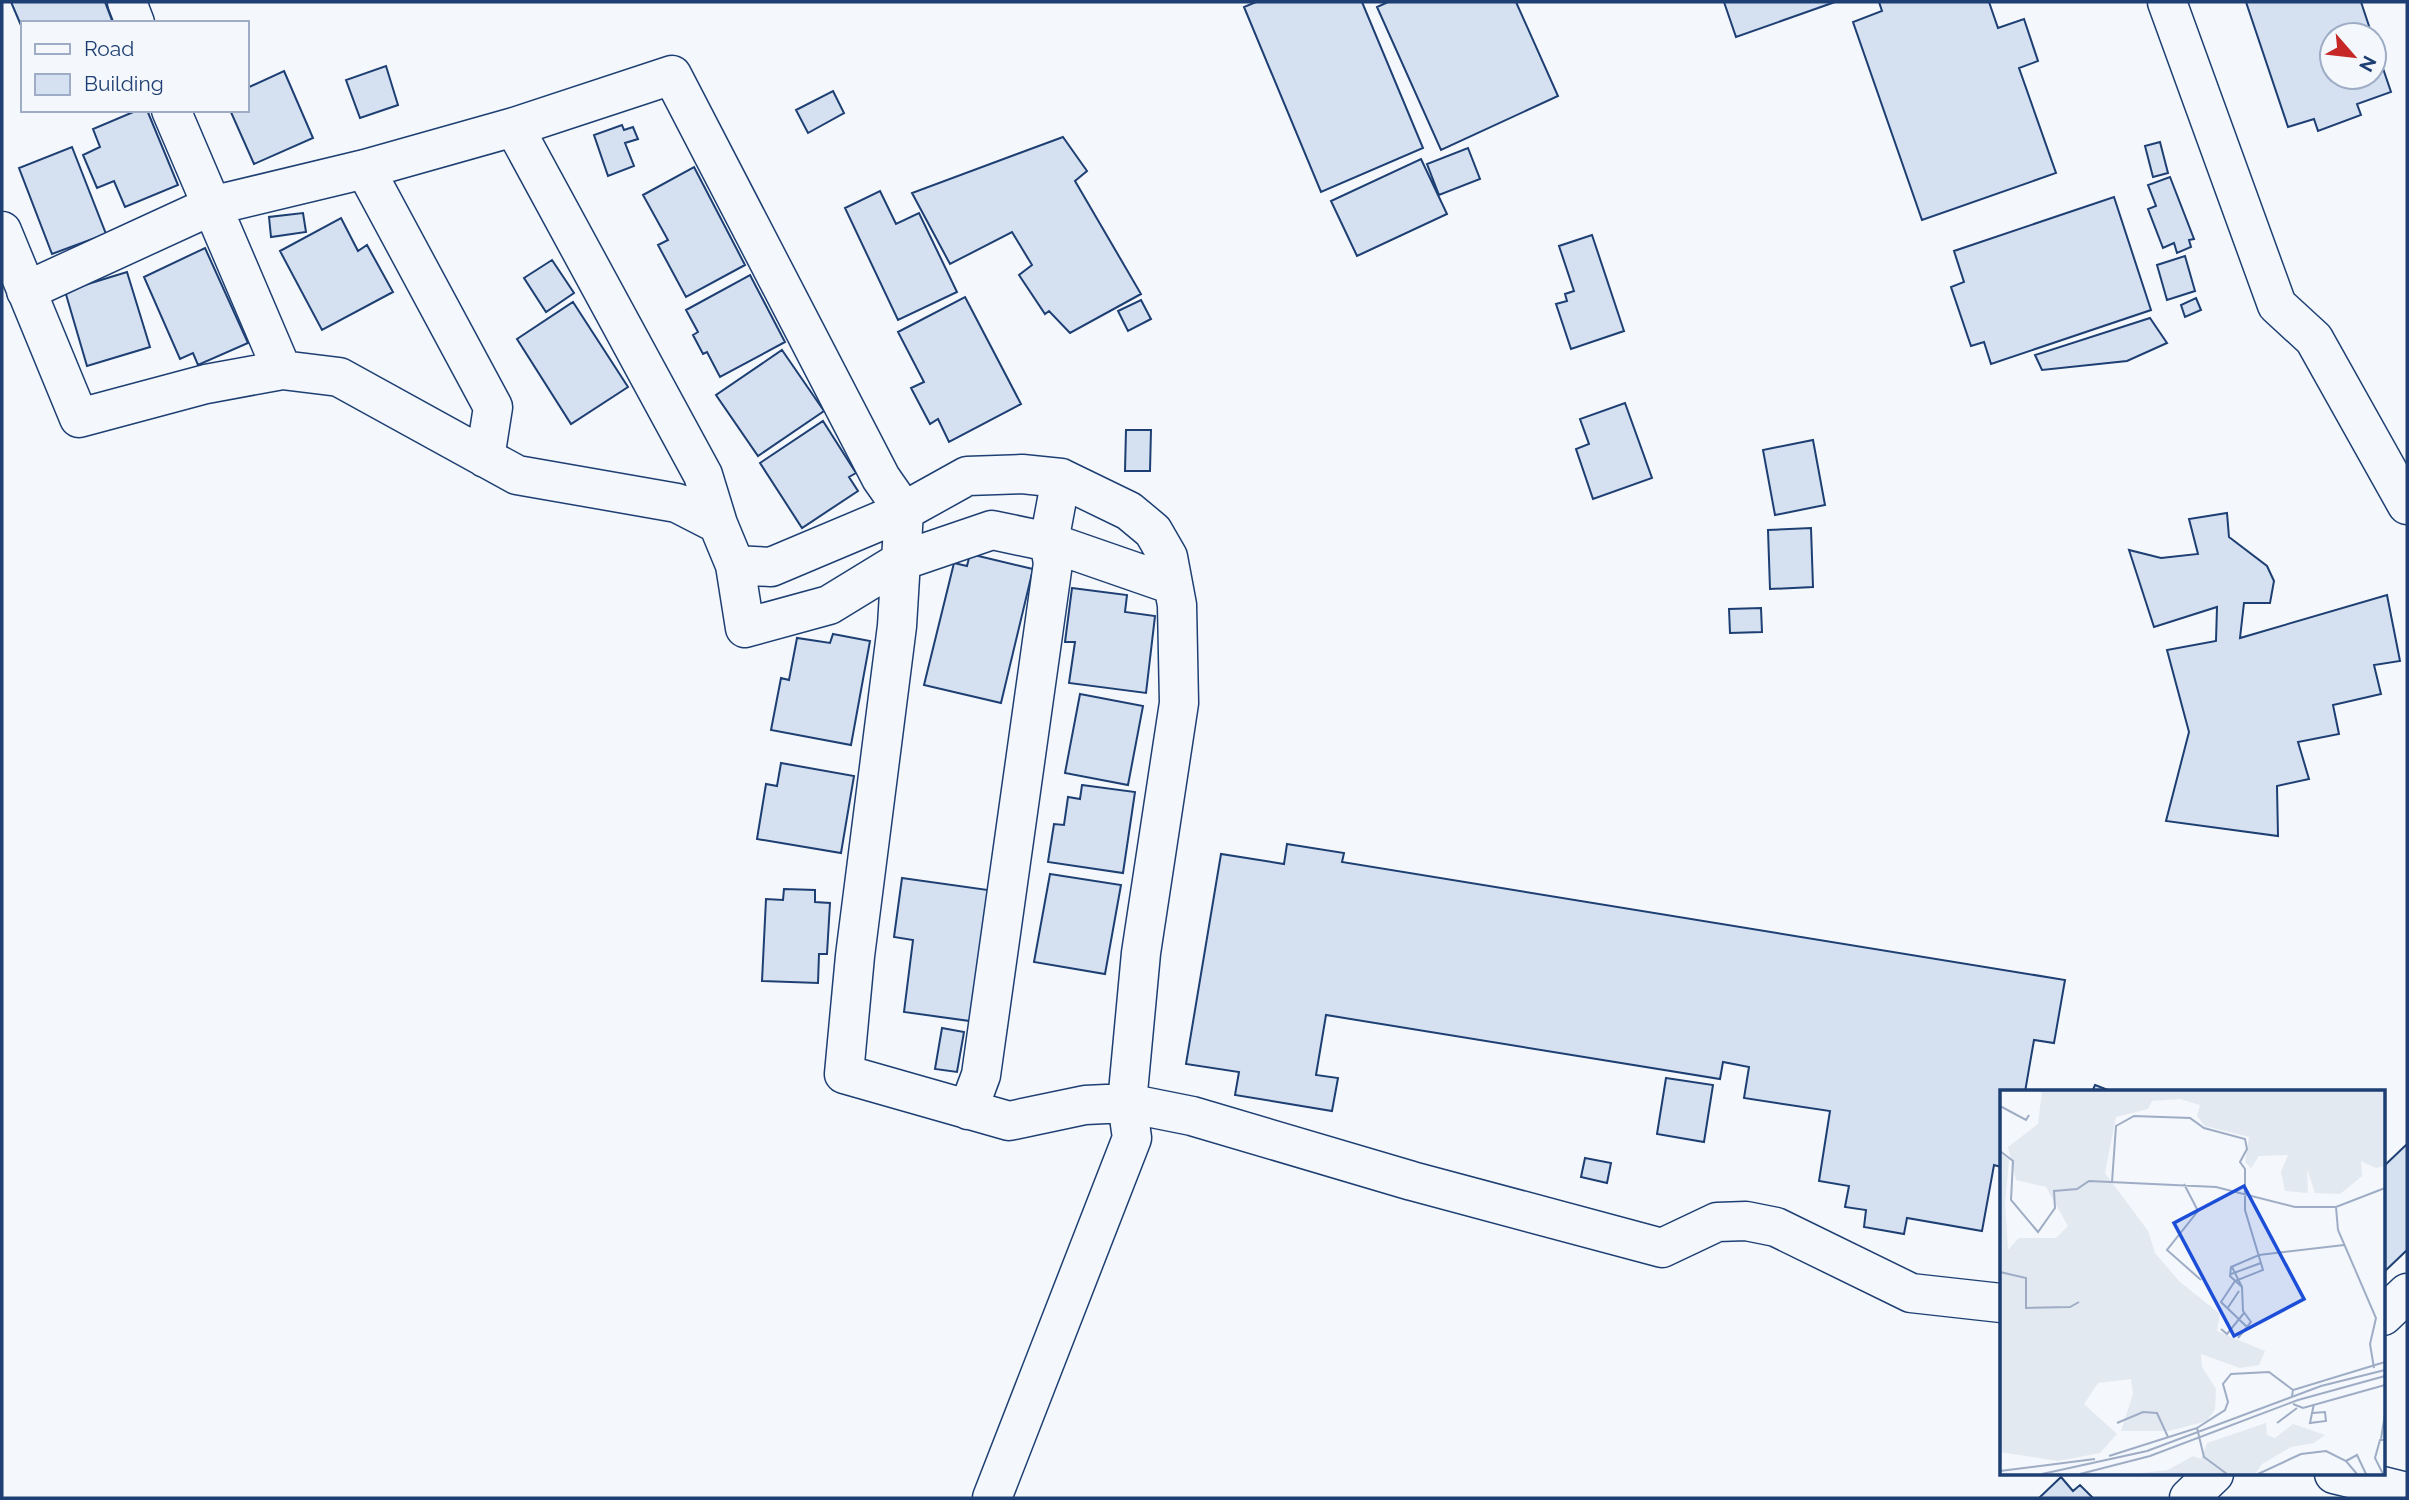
<svg xmlns="http://www.w3.org/2000/svg" width="2409" height="1500" font-family="Raleway,sans-serif">
<rect width="100%" height="100%" fill="#f4f7fb"/>
<path fill="#d5e0f0" stroke="#1d3f73" stroke-width="2" d="M 11,2 L 105,2 L 113,23 L 23,23 L 23,30 Z
M 1256,2 L 1362,2 L 1423,148 L 1321,192 L 1244,7 Z
M 1388,2 L 1516,2 L 1558,96 L 1441,150 L 1377,7 Z
M 1724,2 L 1835,2 L 1736,37 Z
M 1879,2 L 1989,2 L 1998,28 L 2024,19 L 2038,61 L 2019,68 L 2056,173 L 1922,220 L 1853,22 L 1882,11 Z
M 2246,2 L 2361,2 L 2372,35 L 2332,35 L 2332,77 L 2374,77 L 2374,42 L 2391,92 L 2357,104 L 2361,115 L 2318,131 L 2314,119 L 2288,127 Z
M 386,66 L 398,105 L 360,118 L 346,80 Z
M 284,71 L 313,138 L 254,164 L 230,110 L 247,110 L 247,88 Z
M 833,91 L 844,113 L 808,133 L 796,110 Z
M 138,110 L 147,110 L 178,185 L 125,207 L 114,181 L 97,188 L 83,155 L 100,147 L 93,129 Z
M 622,125 L 624,130 L 633,127 L 638,139 L 625,143 L 634,166 L 608,176 L 594,135 Z
M 1063,137 L 1087,171 L 1075,181 L 1141,294 L 1070,333 L 1049,311 L 1045,314 L 1019,275 L 1032,265 L 1012,232 L 950,264 L 912,193 Z
M 2160,142 L 2168,173 L 2153,177 L 2145,146 Z
M 72,147 L 106,234 L 52,254 L 19,168 Z
M 1468,148 L 1480,179 L 1439,195 L 1427,164 Z
M 1421,159 L 1447,214 L 1357,256 L 1331,201 Z
M 694,167 L 745,265 L 686,297 L 658,245 L 668,240 L 643,195 Z
M 2170,177 L 2194,239 L 2189,240 L 2191,247 L 2177,253 L 2174,243 L 2163,248 L 2148,209 L 2156,206 L 2148,185 Z
M 880,191 L 896,224 L 919,213 L 957,292 L 898,320 L 845,208 Z
M 2114,197 L 2151,310 L 1991,364 L 1984,342 L 1971,346 L 1951,287 L 1964,282 L 1954,251 Z
M 303,213 L 306,232 L 271,237 L 269,217 Z
M 341,218 L 358,251 L 367,245 L 393,292 L 322,330 L 280,251 Z
M 1592,235 L 1624,331 L 1571,349 L 1556,304 L 1567,301 L 1565,294 L 1574,291 L 1559,246 Z
M 205,248 L 248,343 L 198,365 L 193,353 L 180,359 L 144,277 Z
M 2185,256 L 2195,291 L 2167,300 L 2157,265 Z
M 552,260 L 574,293 L 546,312 L 524,278 Z
M 127,272 L 150,347 L 87,366 L 65,291 Z
M 750,275 L 785,342 L 720,377 L 707,352 L 703,354 L 693,335 L 698,332 L 686,310 Z
M 965,297 L 1021,404 L 949,442 L 938,419 L 930,424 L 911,388 L 924,382 L 898,332 Z
M 2196,298 L 2201,310 L 2185,317 L 2181,305 Z
M 1141,300 L 1151,319 L 1128,331 L 1118,311 Z
M 573,302 L 628,387 L 571,424 L 517,339 Z
M 2150,318 L 2167,343 L 2127,361 L 2042,370 L 2035,355 Z
M 782,350 L 824,411 L 758,456 L 716,395 Z
M 1625,403 L 1652,478 L 1593,499 L 1576,449 L 1589,444 L 1580,419 Z
M 823,421 L 856,473 L 849,477 L 858,491 L 802,528 L 760,463 Z
M 1126,430 L 1151,430 L 1150,471 L 1125,471 Z
M 1813,440 L 1825,505 L 1775,515 L 1763,450 Z
M 2227,513 L 2229,537 L 2267,566 L 2274,581 L 2270,603 L 2244,603 L 2240,638 L 2387,595 L 2400,661 L 2374,665 L 2381,694 L 2333,705 L 2339,734 L 2298,742 L 2309,779 L 2277,786 L 2278,836 L 2166,821 L 2189,732 L 2167,650 L 2216,641 L 2217,607 L 2154,627 L 2129,550 L 2161,558 L 2198,554 L 2189,519 Z
M 1811,528 L 1813,587 L 1770,589 L 1768,530 Z
M 970,554 L 1033,569 L 1001,703 L 924,685 L 954,563 L 967,566 Z
M 1072,588 L 1127,595 L 1125,612 L 1155,616 L 1146,693 L 1069,683 L 1075,642 L 1065,642 Z
M 1761,608 L 1762,632 L 1730,633 L 1729,609 Z
M 833,634 L 870,641 L 851,745 L 771,730 L 781,678 L 789,680 L 797,638 L 830,643 Z
M 1080,694 L 1143,706 L 1128,785 L 1065,773 Z
M 781,763 L 854,776 L 841,853 L 757,839 L 766,784 L 777,786 Z
M 1082,785 L 1135,792 L 1123,873 L 1048,862 L 1054,824 L 1064,825 L 1068,797 L 1080,799 Z
M 1287,844 L 1344,853 L 1342,862 L 2065,980 L 2054,1043 L 2034,1040 L 2025,1092 L 2001,1092 L 2001,1167 L 1994,1165 L 1982,1231 L 1907,1218 L 1904,1234 L 1864,1227 L 1866,1210 L 1845,1207 L 1849,1186 L 1819,1181 L 1830,1111 L 1744,1098 L 1749,1067 L 1723,1062 L 1720,1079 L 1326,1015 L 1316,1075 L 1338,1078 L 1332,1111 L 1235,1095 L 1239,1072 L 1186,1064 L 1221,854 L 1284,864 Z
M 1050,874 L 1121,885 L 1105,974 L 1034,962 Z
M 902,878 L 988,890 L 970,1021 L 904,1012 L 913,940 L 894,937 Z
M 784,889 L 815,890 L 815,902 L 830,903 L 827,954 L 819,954 L 818,983 L 762,981 L 766,899 L 783,900 Z
M 942,1028 L 964,1032 L 957,1072 L 935,1069 Z
M 1666,1078 L 1713,1085 L 1704,1142 L 1657,1134 Z
M 2095,1085 L 2113,1092 L 2092,1092 Z
M 2407,1144 L 2407,1250 L 2383,1273 L 2383,1167 Z
M 1585,1158 L 1611,1163 L 1607,1183 L 1581,1177 Z
M 2061,1477 L 2073,1491 L 2080,1485 L 2093,1498 L 2039,1498 Z"/>
<g fill="none" stroke-linecap="round" stroke-linejoin="round">
<defs>
<path id="minor" d="M 127,2 L 135,23
M 2167,2 L 2277,305 L 2314,339 L 2407,505
M 171,110 L 282,370
M 514,127 L 703,475 L 718,524
M 365,169 L 493,407 L 485,458
M 2,231 L 79,418 L 206,384 L 282,370 L 339,377 L 517,475 L 677,503 L 718,524 L 735,565 L 771,567 L 904,511 L 967,476 L 1022,474 L 1061,478 L 1129,511 L 1153,531 L 1168,557 L 1177,605 L 1179,703 L 1141,953 L 1127,1103 L 1132,1138 L 992,1498
M 26,291 L 211,206 L 365,169 L 514,127 L 672,75 L 881,478 L 904,511 L 897,626 L 855,956 L 844,1074 L 1009,1121 L 1085,1105 L 1127,1103 L 1192,1116 L 1412,1181 L 1662,1248 L 1717,1222 L 1746,1221 L 1776,1227 L 1911,1293 L 2001,1303
M 735,565 L 745,628 L 829,605 L 901,561 L 992,530 L 1049,542 L 1173,585
M 968,1110 L 981,1075 L 1053,563 L 1049,542 L 1061,478
M 2383,1316 L 2407,1293
M 2334,1474 L 2407,1492
M 2189,1498 L 2214,1474"/>
</defs>
<use href="#minor" stroke="#1d3f73" stroke-width="41"/>
<use href="#minor" stroke="#f4f7fb" stroke-width="38"/>
</g>
<g transform="translate(2000 1090)">
<rect width="385" height="385" fill="#f4f7fb"/>
<path d="M 42,1 L 385,1 L 385,76 L 376,78 L 361,71 L 362,86 L 340,104 L 315,103 L 307,79 L 308,103 L 285,101 L 281,82 L 288,65 L 259,66 L 251,78 L 245,72 L 249,47 L 205,36 L 197,26 L 200,15 L 180,9 L 152,11 L 148,19 L 116,27 L 105,83 L 148,141 L 155,163 L 179,191 L 220,224 L 217,241 L 265,261 L 259,275 L 240,278 L 201,264 L 202,277 L 216,299 L 215,319 L 207,331 L 169,341 L 121,341 L 133,304 L 131,289 L 98,293 L 84,314 L 117,344 L 100,363 L 58,371 L 0,362 L 0,63 L 9,70 L 5,113 L 8,160 L 19,148 L 56,148 L 68,136 L 46,97 L 16,90 L 8,57 L 38,34 ZM 266,333 L 267,345 L 275,348 L 293,334 L 325,345 L 314,353 L 291,357 L 262,374 L 255,384 L 132,384 L 168,380 L 193,366 L 201,369 L 207,353 Z" fill="#e3e9f0"/>
<path fill="none" stroke="#9eadc5" stroke-width="2" d="M 0,16 L 26,30 L 29,25M 0,61 L 13,71 L 11,110 L 38,142 L 55,118 L 54,101 L 77,99 L 89,91 L 216,97 L 295,117 L 336,117 L 385,98M 112,92 L 116,36 L 134,26 L 190,28 L 204,38 L 245,49 L 247,59 L 240,72 L 245,79 L 245,120 L 263,180 L 235,191 L 221,212 L 247,237M 184,94 L 198,121 L 167,160 L 201,190M 336,117 L 338,140 L 376,228 L 370,254 L 374,278M 232,177 L 242,197M 0,182 L 26,188 L 26,218 L 70,217 L 79,212M 231,184 L 261,173M 227,219 L 239,201M 221,239 L 227,244 L 244,223M 238,248 L 251,232 L 243,221 L 242,197 L 230,186 L 231,177 L 259,165 L 344,155M 292,306 L 293,300 L 385,272M 293,314 L 303,318 L 385,295M 312,323 L 325,322 L 326,331 L 310,333 L 312,323 L 314,314M 117,333 L 143,322 L 157,323 L 168,347M 277,333 L 297,318M 197,338 L 225,320 L 228,312 L 223,294 L 231,284 L 269,282 L 293,300M 381,349 L 385,324M 109,366 L 197,338 L 204,367 L 227,384M 346,371 L 357,365 L 366,384M 0,381 L 95,369M 42,384 L 147,361 L 321,296 L 385,280M 80,384 L 150,366 L 298,310 L 385,286M 258,384 L 301,364 L 326,361 L 346,371 L 357,384M 383,384 L 375,368 L 380,350 L 385,350"/>
<path fill="#1d4ed8" fill-opacity="0.15" stroke="#1d4ed8" stroke-width="3.5" d="M 244,96 L 304,209 L 234,246 L 174,133 Z"/>
<rect width="385" height="385" fill="none" stroke="#1d3f73" stroke-width="3.5"/>
</g>
<rect width="2409" height="1500" fill="none" stroke="#1d3f73" stroke-width="7"/>
<rect x="21" y="21" width="228" height="91" fill="#f4f7fb" stroke="#9eadc5" stroke-width="2"/>
<rect x="35" y="44" width="35" height="10" fill="#f4f7fb" stroke="#9eadc5" stroke-width="2"/>
<text x="84" y="56" font-size="21" fill="#1d3f73">Road</text>
<rect x="35" y="74" width="35" height="21" fill="#d5e0f0" stroke="#9eadc5" stroke-width="2"/>
<text x="84" y="91" font-size="21" fill="#1d3f73">Building</text>
<g transform="translate(2353 56) rotate(118)"><circle r="33" fill="#f4f7fb" stroke="#9eadc5" stroke-width="2"/>
<path d="M0-5L12 26L0 18L-12 26Z" fill="#c62828"/>
<text y="-10" font-size="19" font-weight="bold" text-anchor="middle" fill="#1d3f73">N</text>
</g>
</svg>
